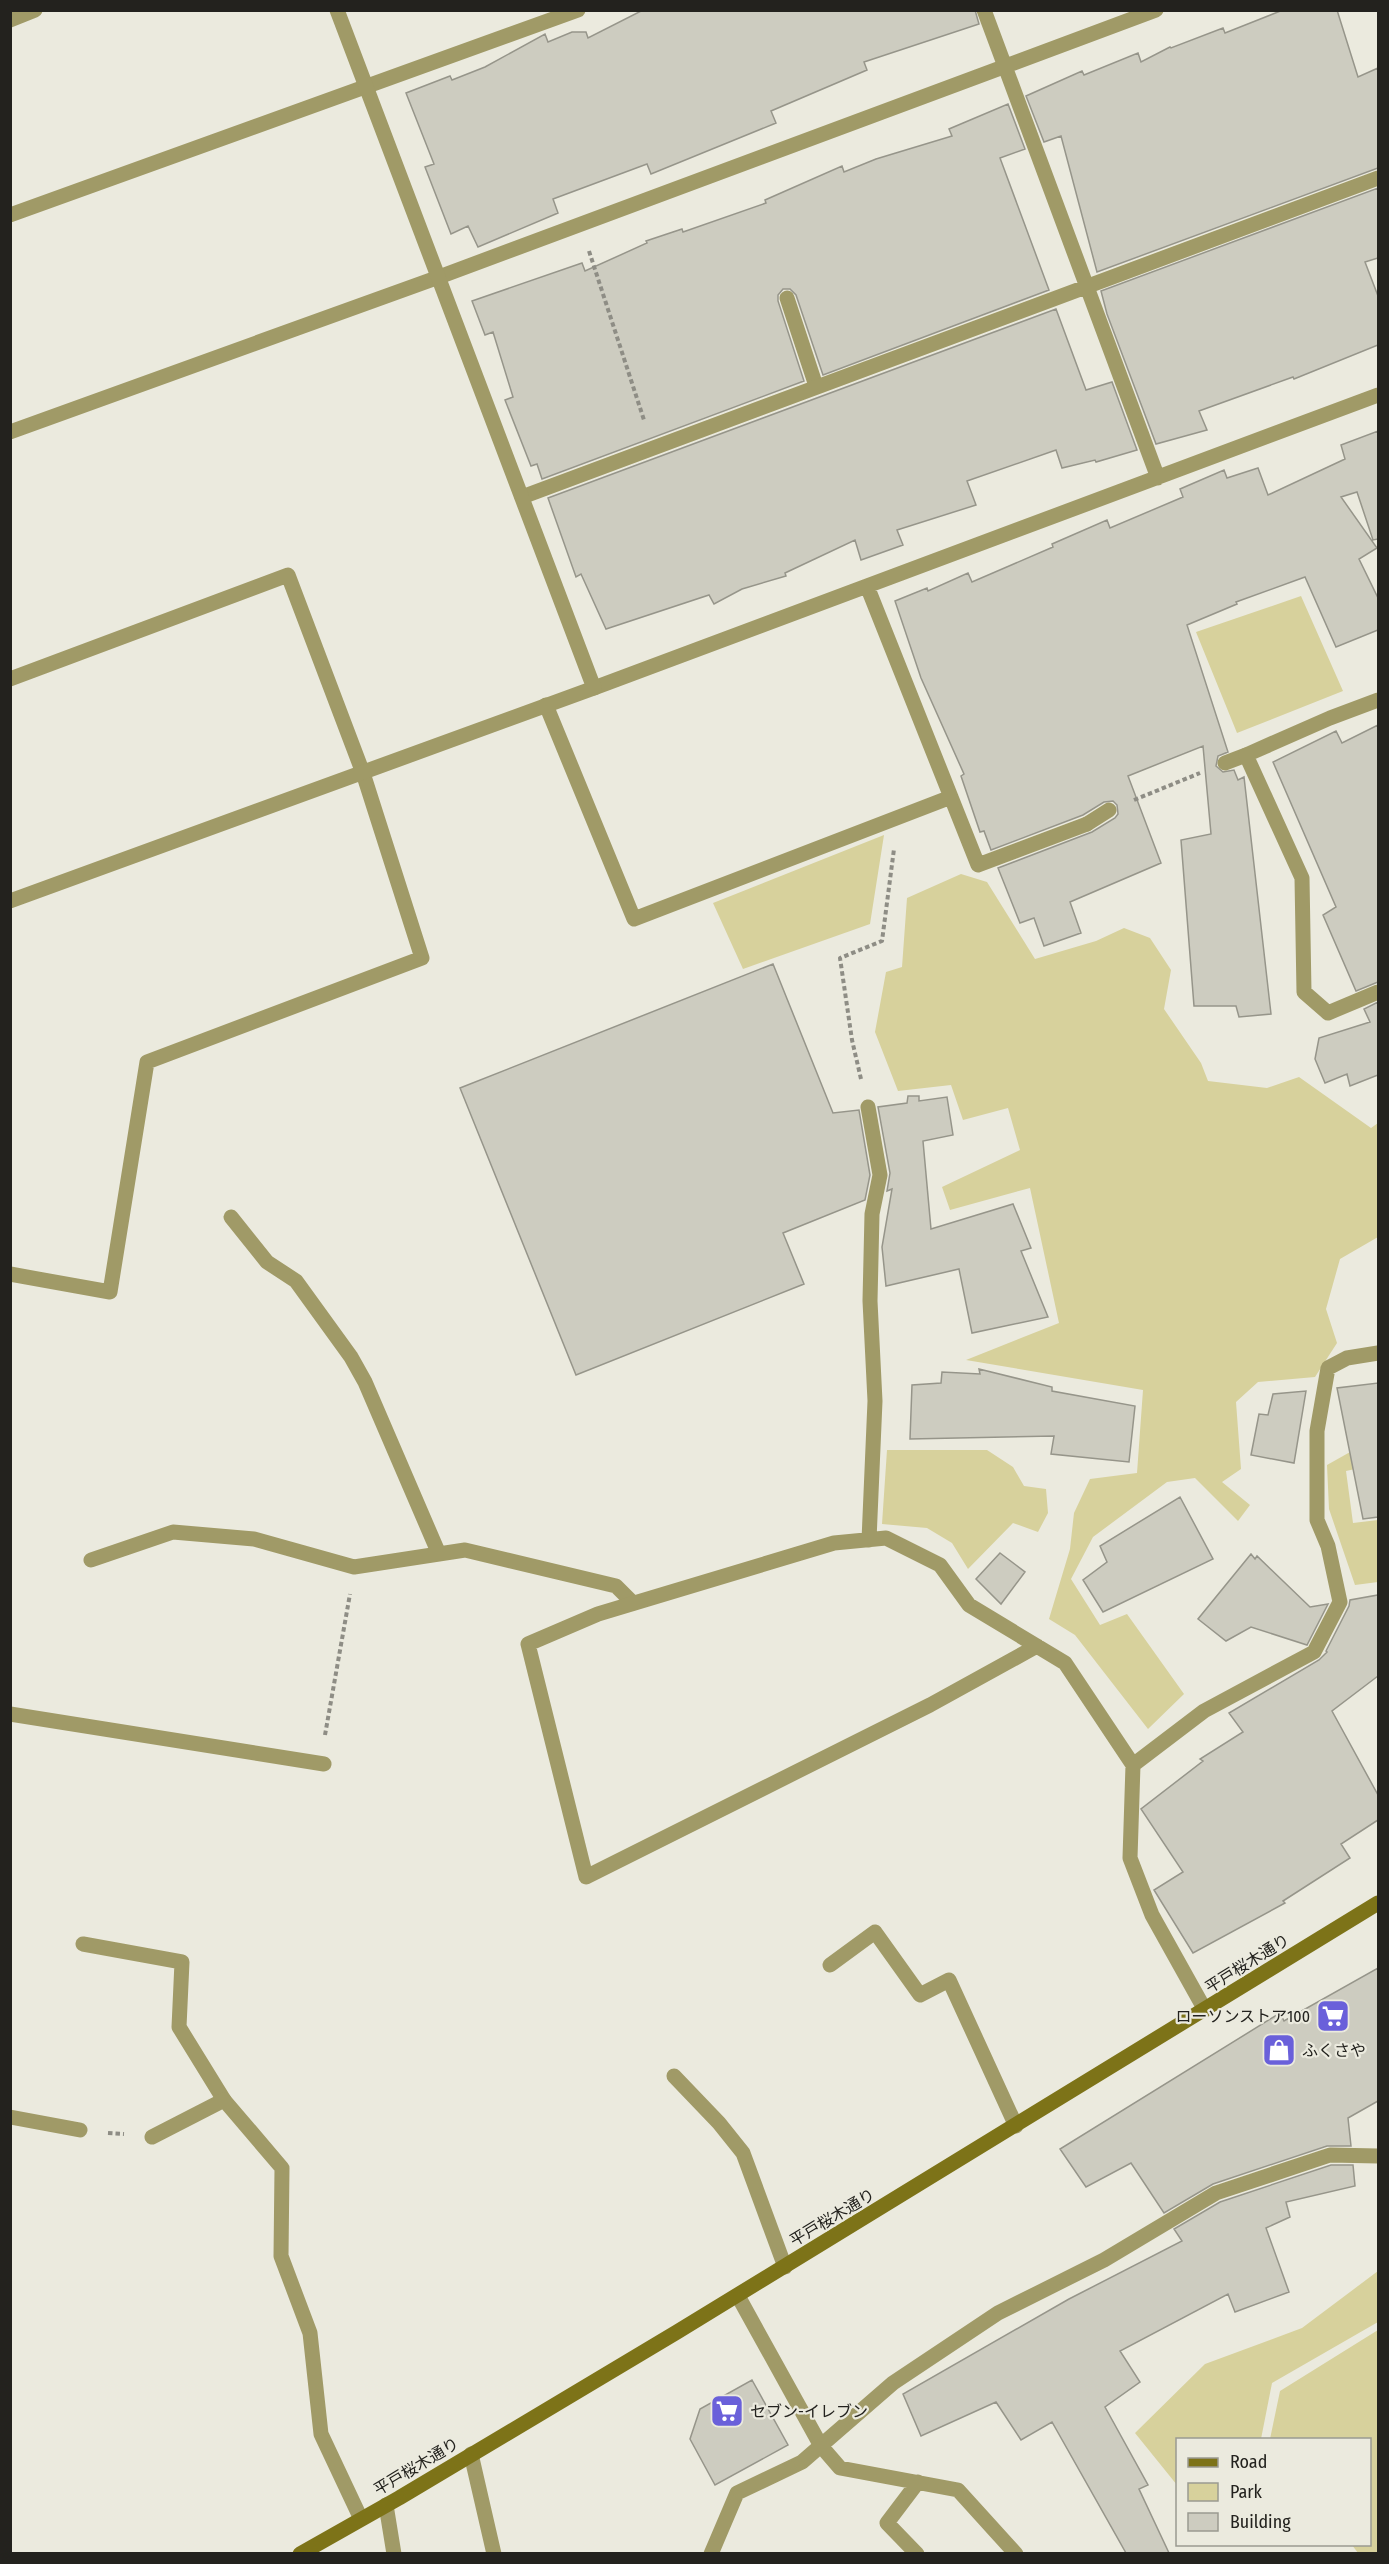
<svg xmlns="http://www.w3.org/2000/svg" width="1389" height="2564" font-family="'Fira Sans Condensed','Noto Sans JP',sans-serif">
<rect width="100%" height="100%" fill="#ebeade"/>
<path fill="#d7d19c" d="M 1301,596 L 1343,691 L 1237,733 L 1196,632 Z
M 884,835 L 870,924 L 743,969 L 713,903 Z
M 961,874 L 987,882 L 1035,959 L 1096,941 L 1124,928 L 1150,938 L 1171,970 L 1164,1009 L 1201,1063 L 1208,1081 L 1267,1088 L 1299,1077 L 1371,1128 L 1378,1123 L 1378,1237 L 1340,1259 L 1326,1309 L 1337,1343 L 1315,1377 L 1258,1382 L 1236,1402 L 1241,1469 L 1222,1482 L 1250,1505 L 1238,1521 L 1195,1478 L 1167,1482 L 1093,1537 L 1071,1579 L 1100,1625 L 1127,1614 L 1184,1694 L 1148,1729 L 1075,1635 L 1049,1619 L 1070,1549 L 1074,1513 L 1090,1479 L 1137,1473 L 1143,1390 L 966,1360 L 1059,1323 L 1030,1188 L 950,1210 L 942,1187 L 1020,1150 L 1008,1108 L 963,1120 L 951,1085 L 898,1091 L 875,1032 L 886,972 L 902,967 L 907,898 Z
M 1359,1447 L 1378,1453 L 1378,1464 L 1346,1471 L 1353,1523 L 1378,1520 L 1378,1582 L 1355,1585 L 1329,1509 L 1327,1465 Z
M 887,1450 L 987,1450 L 1013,1467 L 1024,1486 L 1046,1489 L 1048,1513 L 1038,1532 L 1013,1523 L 968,1569 L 952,1543 L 927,1528 L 882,1524 Z
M 1378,2271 L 1378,2322 L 1272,2383 L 1261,2439 L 1178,2440 L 1177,2485 L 1135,2433 L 1205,2364 L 1302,2328 Z
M 1378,2330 L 1378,2553 L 1358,2553 L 1352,2545 L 1370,2544 L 1370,2440 L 1270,2439 L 1280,2391 Z"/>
<path fill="#cdccc0" stroke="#96958a" stroke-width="1.5" d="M 643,10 L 975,10 L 979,24 L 864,62 L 867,70 L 771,111 L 776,123 L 651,174 L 647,164 L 553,199 L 558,213 L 478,247 L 468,226 L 451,234 L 425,167 L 434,164 L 406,93 L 450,76 L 452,80 L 485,67 L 545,34 L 548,42 L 572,32 L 586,32 L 588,38 Z
M 1283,10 L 1337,10 L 1358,77 L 1378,68 L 1378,168 L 1097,272 L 1061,136 L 1044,142 L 1026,96 L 1082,71 L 1084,75 L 1138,53 L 1141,62 L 1170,47 L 1171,48 L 1223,28 L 1225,33 Z
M 1008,104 L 1025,149 L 1000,158 L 1049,290 L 823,375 L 796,295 L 790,289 L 783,289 L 778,295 L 778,301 L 804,381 L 542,479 L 537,464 L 531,466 L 505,400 L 513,397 L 493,332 L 485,335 L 472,301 L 582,263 L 585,271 L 647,243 L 646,241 L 682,229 L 683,232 L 766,203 L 765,200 L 842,166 L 844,172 L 876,159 L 952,136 L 949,129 Z
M 1378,188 L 1378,258 L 1365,262 L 1378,296 L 1378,345 L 1294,379 L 1293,377 L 1199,411 L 1207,430 L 1156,444 L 1107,314 L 1101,291 Z
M 1056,309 L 1086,390 L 1112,382 L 1137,450 L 1096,462 L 1095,460 L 1062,468 L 1056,450 L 967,481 L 976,505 L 897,530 L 903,545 L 861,560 L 855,540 L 785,573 L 786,576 L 742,589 L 714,604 L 709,595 L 606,629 L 581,574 L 576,577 L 548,498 Z
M 1378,431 L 1378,539 L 1373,540 L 1357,492 L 1341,497 L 1377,548 L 1359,559 L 1378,598 L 1378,630 L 1336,647 L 1305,577 L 1236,602 L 1237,604 L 1187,625 L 1228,752 L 1218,756 L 1216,766 L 1223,772 L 1234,770 L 1238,780 L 1244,777 L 1271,1014 L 1239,1017 L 1236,1006 L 1194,1006 L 1181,840 L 1211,834 L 1203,746 L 1128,776 L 1161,863 L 1070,902 L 1081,933 L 1044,946 L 1034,918 L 1020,923 L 998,868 L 1092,832 L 1115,818 L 1118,814 L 1117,805 L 1113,801 L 1104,802 L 1083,815 L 991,850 L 984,831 L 980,832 L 961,776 L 964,774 L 921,678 L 895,601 L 927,588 L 928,591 L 968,573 L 972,582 L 1053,547 L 1052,544 L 1107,520 L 1110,528 L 1183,497 L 1180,489 L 1224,470 L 1227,478 L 1258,468 L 1268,495 L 1345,459 L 1341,445 Z
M 1378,725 L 1378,982 L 1356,991 L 1323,915 L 1336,907 L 1273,762 L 1336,731 L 1342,743 Z
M 773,964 L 833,1113 L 859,1110 L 870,1175 L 865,1200 L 783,1233 L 804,1284 L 576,1375 L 460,1088 Z
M 1378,1002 L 1378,1075 L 1350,1086 L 1347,1074 L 1325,1083 L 1315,1059 L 1319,1038 L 1370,1022 L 1364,1009 Z
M 908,1096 L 919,1096 L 919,1101 L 947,1097 L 953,1135 L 923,1141 L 931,1229 L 1013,1204 L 1031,1248 L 1021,1251 L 1048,1317 L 972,1333 L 959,1269 L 886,1286 L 882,1247 L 892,1189 L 887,1191 L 890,1173 L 878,1107 L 907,1103 Z
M 979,1369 L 1052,1387 L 1052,1391 L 1135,1406 L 1129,1462 L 1051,1454 L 1054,1436 L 910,1439 L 912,1385 L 941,1383 L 942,1372 L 980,1374 Z
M 1378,1383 L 1378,1517 L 1363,1519 L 1337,1388 Z
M 1306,1391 L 1294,1463 L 1251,1455 L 1259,1414 L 1268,1415 L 1273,1394 Z
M 1180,1497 L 1213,1559 L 1103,1612 L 1083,1580 L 1107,1562 L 1100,1546 Z
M 1000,1553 L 1025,1572 L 1001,1604 L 976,1579 Z
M 1251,1554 L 1255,1559 L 1257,1556 L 1310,1607 L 1328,1604 L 1307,1645 L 1251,1627 L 1226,1641 L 1198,1619 Z
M 1378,1595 L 1378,1676 L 1332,1711 L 1378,1795 L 1378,1820 L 1341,1844 L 1350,1858 L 1283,1901 L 1285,1903 L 1193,1953 L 1154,1890 L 1183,1872 L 1141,1809 L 1203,1761 L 1200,1759 L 1243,1732 L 1229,1713 L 1319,1660 L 1327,1652 L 1326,1651 L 1349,1606 L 1350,1600 Z
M 1378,1968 L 1378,2101 L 1348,2118 L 1351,2146 L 1327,2146 L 1213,2184 L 1164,2213 L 1131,2163 L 1086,2187 L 1060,2149 L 1280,2013 L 1284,2021 Z
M 1331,2165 L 1353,2165 L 1355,2186 L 1286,2202 L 1290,2217 L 1266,2228 L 1289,2292 L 1235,2312 L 1228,2294 L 1120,2351 L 1140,2382 L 1105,2407 L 1148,2485 L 1139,2489 L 1169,2553 L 1126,2553 L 1052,2422 L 1021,2440 L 996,2402 L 921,2436 L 903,2394 L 1069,2299 L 1182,2241 L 1174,2229 L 1220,2202 Z
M 752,2380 L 788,2445 L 715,2485 L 690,2439 L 700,2409 Z"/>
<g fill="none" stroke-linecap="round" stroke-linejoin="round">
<path stroke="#8e8d85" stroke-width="4" stroke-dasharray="4.5 3" stroke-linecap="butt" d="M 589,251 L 644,420
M 1134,800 L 1200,773
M 861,1079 L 852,1040 L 840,958 L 882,941 L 894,849
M 325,1735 L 350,1594
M 108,2133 L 124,2134"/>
<path stroke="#a09a67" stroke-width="15" d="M 787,298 L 816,386
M 1225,763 L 1246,755
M 1087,824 L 1109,810
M 231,1217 L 267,1262 L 296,1281 L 351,1357 L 365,1382 L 439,1554
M 91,1560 L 173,1532 L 254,1539 L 354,1567 L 465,1550 L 616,1586 L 633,1603
M 83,1944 L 182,1962 L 179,2027 L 224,2100
M 830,1965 L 875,1932 L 920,1995 L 949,1980 L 1016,2126
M 674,2076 L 719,2123 L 743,2153 L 785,2267
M 386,2505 L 394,2554"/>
<path stroke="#a09a67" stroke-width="15" d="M 984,10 L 1158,478
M 10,20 L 35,10
M 10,215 L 578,10
M 10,432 L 439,277 L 1156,10
M 522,497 L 1378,178
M 867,586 L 978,865 L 1087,824
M 10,679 L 288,575 L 363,773 L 422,958 L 147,1062 L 110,1292 L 10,1274
M 594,688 L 1378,395
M 1378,700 L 1330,718 L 1246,755 L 1302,878 L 1304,992 L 1328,1013 L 1378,992
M 546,705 L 634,919 L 951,797
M 868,1107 L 880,1175 L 872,1214 L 870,1301 L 875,1401 L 869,1540
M 1037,1646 L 930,1705 L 586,1877 L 528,1644 L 598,1614 L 834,1543 L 886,1538 L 940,1565 L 969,1605 L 1065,1663 L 1133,1765 L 1130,1858 L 1152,1915 L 1205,2010
M 10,1714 L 324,1764
M 1133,1765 L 1204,1711 L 1314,1652 L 1340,1602 L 1328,1546 L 1317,1520 L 1317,1431 L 1328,1368 L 1347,1358 L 1378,1353
M 10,2117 L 80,2130
M 152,2137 L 224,2100 L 282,2168 L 281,2256 L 310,2333 L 321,2434 L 361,2519
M 738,2296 L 821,2446 L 840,2468 L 958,2490 L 1016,2554
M 711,2554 L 737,2493 L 802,2462 L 893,2383 L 998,2313 L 1104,2260 L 1216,2193 L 1330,2155 L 1378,2156
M 917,2554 L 887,2523 L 918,2482"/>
<path stroke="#a09a67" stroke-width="15" d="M 10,901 L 594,688 L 337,10
M 471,2454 L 494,2554"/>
<path stroke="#7d7318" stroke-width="15" d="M 300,2554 L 399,2498 L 677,2332 L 1378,1903"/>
</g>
<defs>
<symbol id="supermarket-square" viewBox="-11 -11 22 22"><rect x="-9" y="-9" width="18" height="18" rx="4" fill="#6a60da" stroke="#ebeade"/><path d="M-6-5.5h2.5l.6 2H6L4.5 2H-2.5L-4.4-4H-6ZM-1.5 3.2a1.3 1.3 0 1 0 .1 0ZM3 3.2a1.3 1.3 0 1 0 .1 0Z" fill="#fff"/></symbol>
<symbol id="shop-square" viewBox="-11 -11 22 22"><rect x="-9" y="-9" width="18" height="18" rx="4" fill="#6a60da" stroke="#ebeade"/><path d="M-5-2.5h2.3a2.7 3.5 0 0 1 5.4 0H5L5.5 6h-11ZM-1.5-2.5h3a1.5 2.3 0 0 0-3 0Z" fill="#fff"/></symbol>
</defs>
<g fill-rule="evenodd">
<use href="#supermarket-square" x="1314" y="1997" width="38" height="38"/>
<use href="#shop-square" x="1260" y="2031" width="38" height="38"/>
<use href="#supermarket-square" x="708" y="2392" width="38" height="38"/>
</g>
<g text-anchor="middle" stroke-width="4.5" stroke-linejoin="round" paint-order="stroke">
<g font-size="16" fill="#23221e" stroke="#ebeade">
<text transform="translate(1247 1963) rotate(-32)" y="6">平戸桜木通り</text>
<text transform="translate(832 2217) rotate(-31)" y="6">平戸桜木通り</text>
<text transform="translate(416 2466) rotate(-31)" y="6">平戸桜木通り</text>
</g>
<g font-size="16" fill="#23221e" stroke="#ebeade" text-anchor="start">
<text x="1310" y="2022" text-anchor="end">ローソンストア100</text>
<text x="1302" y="2056">ふくさや</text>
<text x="750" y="2417">セブン-イレブン</text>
</g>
</g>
<rect width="1389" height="2564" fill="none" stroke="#23221e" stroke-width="24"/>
<rect x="1176" y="2438" width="195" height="108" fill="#ebeade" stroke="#9b9a91" stroke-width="1.5"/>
<rect x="1188" y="2458" width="30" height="9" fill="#7d7318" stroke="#9b9a91" stroke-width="1.5"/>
<text x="1230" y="2468" font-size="18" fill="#23221e">Road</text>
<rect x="1188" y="2483" width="30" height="18" fill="#d7d19c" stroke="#9b9a91" stroke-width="1.5"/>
<text x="1230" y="2498" font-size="18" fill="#23221e">Park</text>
<rect x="1188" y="2513" width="30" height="18" fill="#cdccc0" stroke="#9b9a91" stroke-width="1.5"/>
<text x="1230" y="2528" font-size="18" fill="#23221e">Building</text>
</svg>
